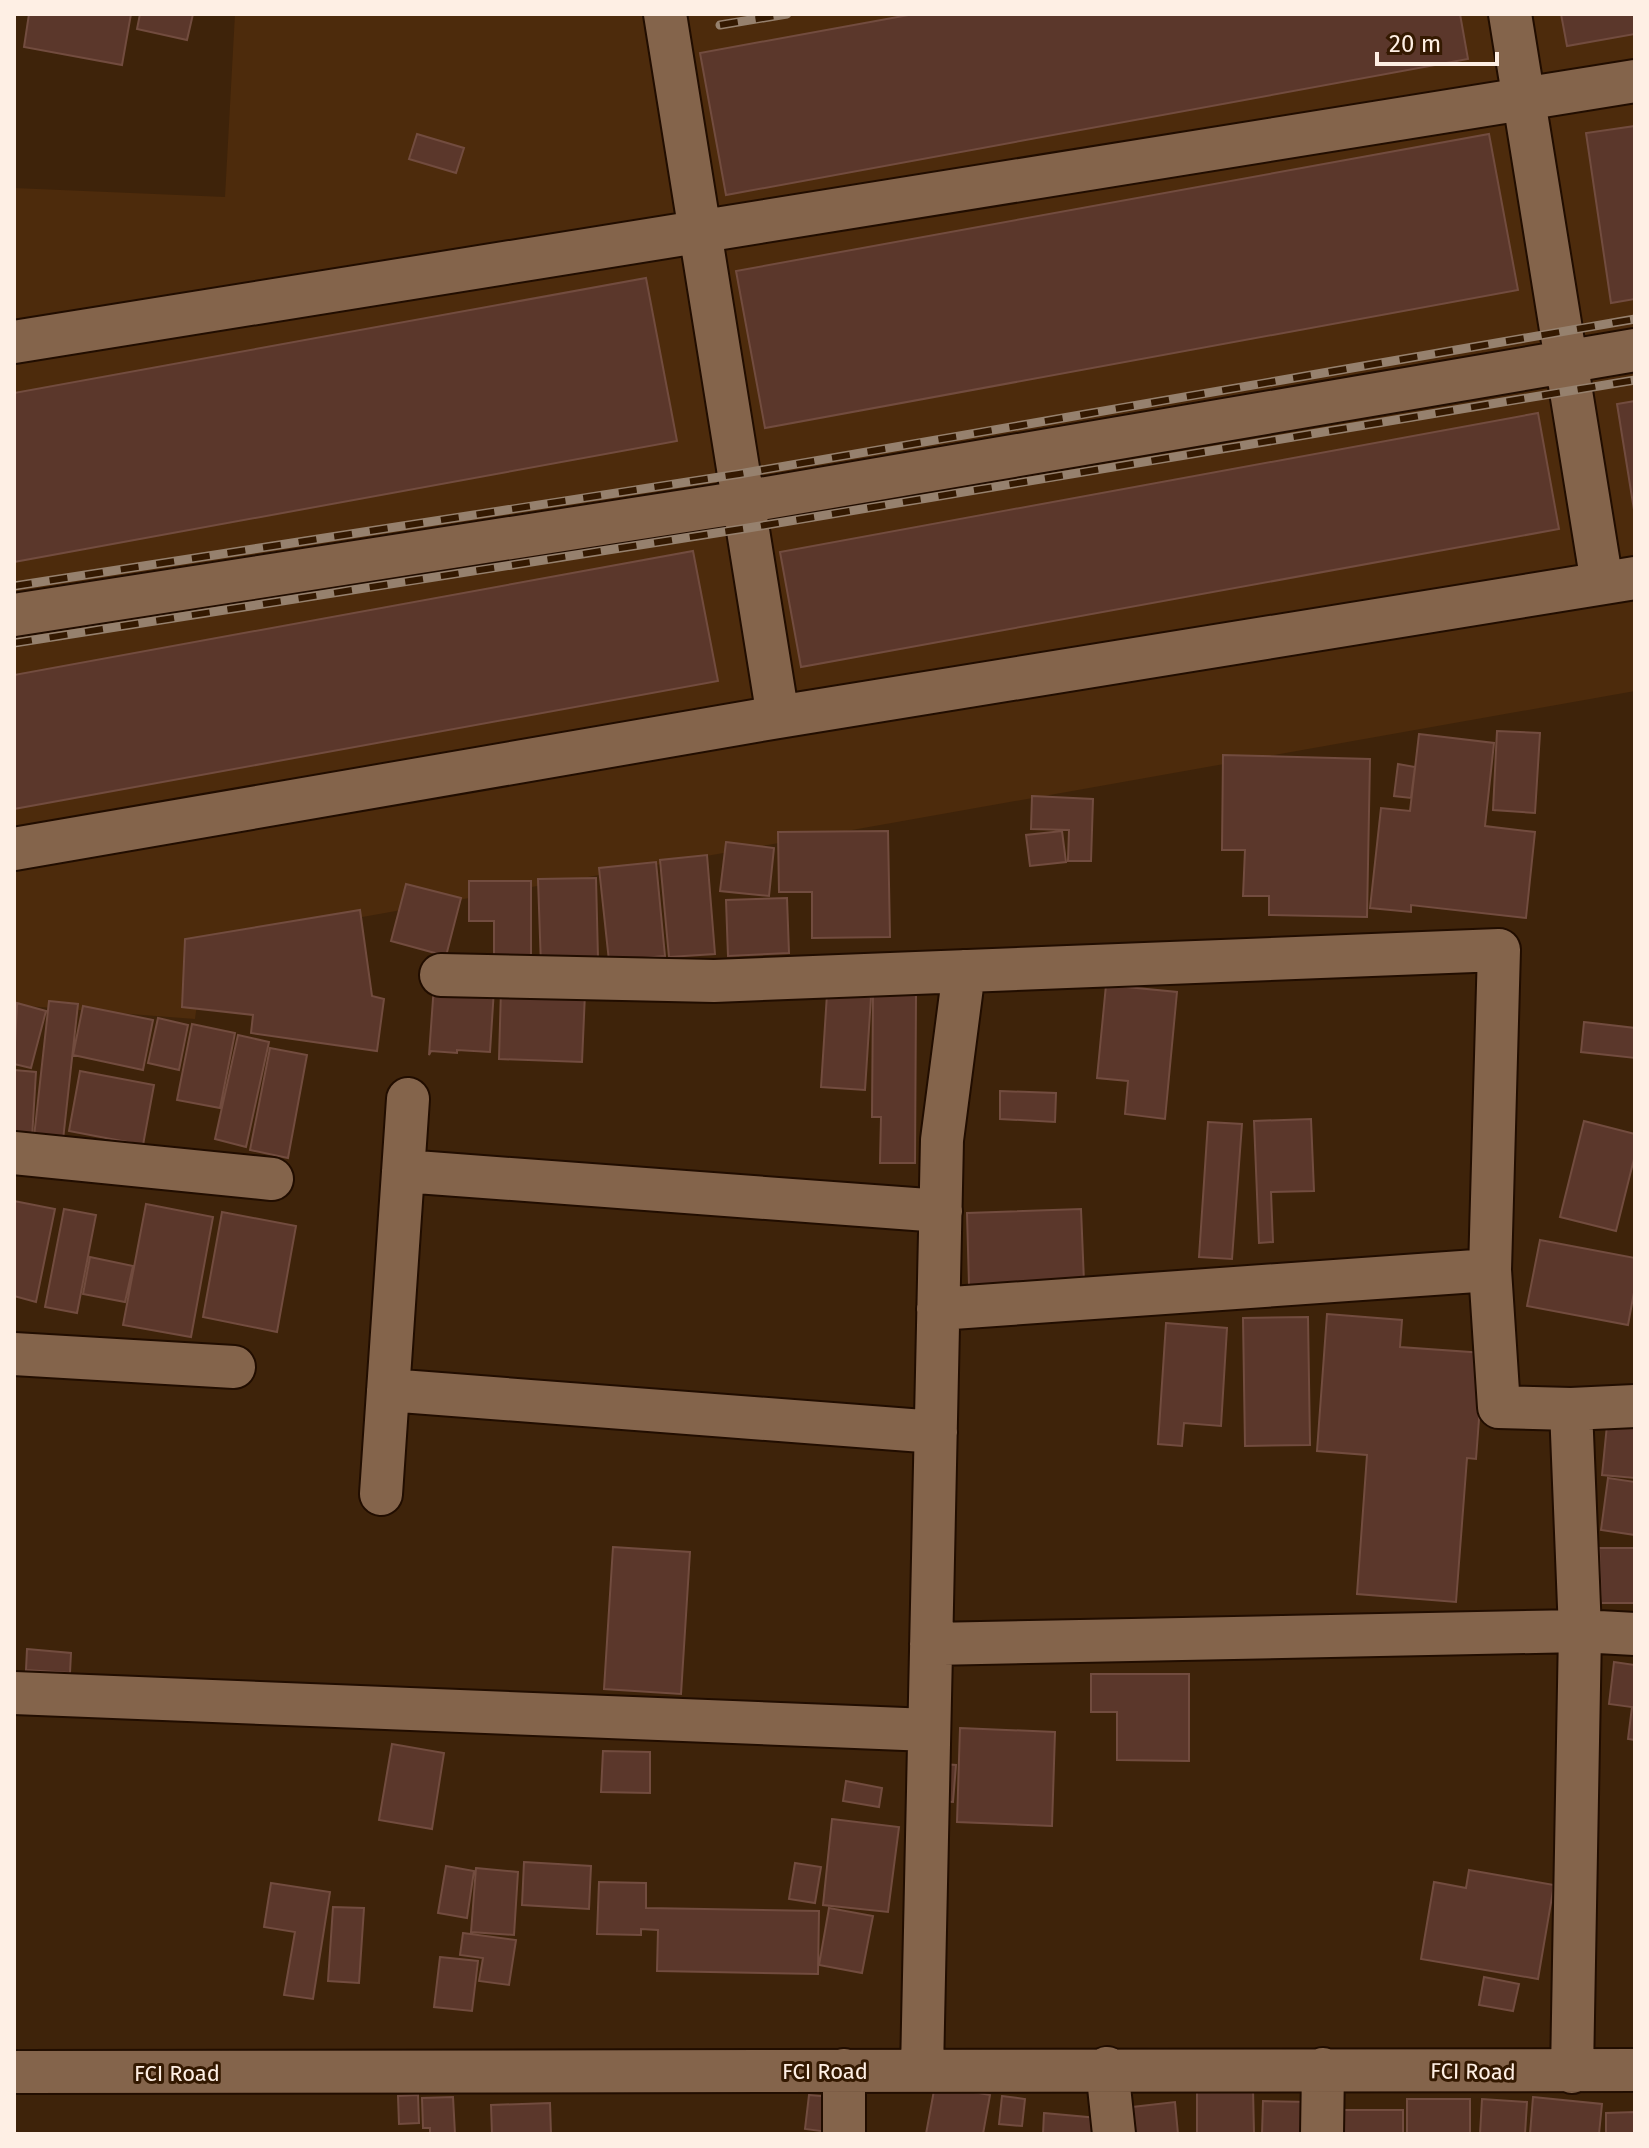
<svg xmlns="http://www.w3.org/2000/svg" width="1649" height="2148" font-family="'Fira Sans',sans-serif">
<rect width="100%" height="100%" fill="#3e230a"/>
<path fill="#4d2b0c" d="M 235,14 L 1635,14 L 1635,691 L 205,945 L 195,1019 L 14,1005 L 14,188 L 225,197 Z"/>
<path fill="#5b372b" stroke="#724c3f" stroke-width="2" d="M 29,14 L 131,14 L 122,65 L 24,47 Z
M 140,14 L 193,14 L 187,40 L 137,29 Z
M 914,14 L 1460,14 L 1468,59 L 726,195 L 700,53 Z
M 1561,14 L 1635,14 L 1635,34 L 1567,46 Z
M 1635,126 L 1635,299 L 1611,303 L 1586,133 Z
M 417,134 L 464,148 L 456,173 L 409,159 Z
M 1489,134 L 1518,290 L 765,428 L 736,271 Z
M 646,278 L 677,441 L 14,562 L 14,393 Z
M 1635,401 L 1635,516 L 1617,404 Z
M 1538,413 L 1559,529 L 801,667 L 780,552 Z
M 693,551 L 718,681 L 14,809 L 14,675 Z
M 1497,731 L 1540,733 L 1535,813 L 1493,810 Z
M 1419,734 L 1494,743 L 1485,826 L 1535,832 L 1526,918 L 1411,905 L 1411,912 L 1370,908 L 1381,808 L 1410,811 Z
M 1223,755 L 1370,759 L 1367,917 L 1269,915 L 1269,896 L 1243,896 L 1245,850 L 1222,850 Z
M 1398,764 L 1415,767 L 1411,798 L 1394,796 Z
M 1032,796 L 1093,799 L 1091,861 L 1068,861 L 1069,830 L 1031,829 Z
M 888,831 L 890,937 L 812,938 L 812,892 L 779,892 L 778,832 Z
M 1062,831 L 1066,862 L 1030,866 L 1026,835 Z
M 726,842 L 774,848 L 769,896 L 720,891 Z
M 707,855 L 715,954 L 669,957 L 660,860 Z
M 656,862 L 665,956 L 609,961 L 599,868 Z
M 596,878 L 598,958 L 541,966 L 538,879 Z
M 469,881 L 531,881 L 531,956 L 494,956 L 494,921 L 469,921 Z
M 406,884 L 461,898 L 446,956 L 391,941 Z
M 787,898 L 789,953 L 728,956 L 726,900 Z
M 360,910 L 372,996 L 384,999 L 377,1051 L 251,1033 L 253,1015 L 182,1007 L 185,939 Z
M 434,985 L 494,989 L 490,1052 L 457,1050 L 457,1053 L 431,1051 L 429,1055 Z
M 1106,985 L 1177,992 L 1165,1119 L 1125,1114 L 1128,1081 L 1097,1078 Z
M 501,989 L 585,993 L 582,1062 L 499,1059 Z
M 827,994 L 871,997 L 865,1090 L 821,1087 Z
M 873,994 L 916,994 L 915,1163 L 880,1163 L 881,1117 L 872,1117 Z
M 49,1001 L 78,1004 L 63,1140 L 34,1137 Z
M 17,1003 L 46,1011 L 31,1068 L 14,1064 Z
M 83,1006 L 153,1020 L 143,1070 L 73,1055 Z
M 158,1018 L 188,1025 L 179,1070 L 148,1063 Z
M 1584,1022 L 1635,1028 L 1635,1058 L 1581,1052 Z
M 192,1024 L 235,1033 L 220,1108 L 177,1100 Z
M 238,1035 L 269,1042 L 246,1147 L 215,1139 Z
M 270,1048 L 307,1055 L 288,1158 L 250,1150 Z
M 14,1070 L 36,1072 L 32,1138 L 14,1137 Z
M 80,1071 L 154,1085 L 143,1145 L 69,1131 Z
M 1000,1091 L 1056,1093 L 1055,1122 L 1000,1119 Z
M 1311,1119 L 1314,1191 L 1271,1192 L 1273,1242 L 1259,1243 L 1254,1121 Z
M 1584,1121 L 1635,1134 L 1635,1155 L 1616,1231 L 1560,1217 Z
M 1208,1122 L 1242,1124 L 1232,1259 L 1199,1257 Z
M 14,1201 L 55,1209 L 36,1302 L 14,1296 Z
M 146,1204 L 213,1217 L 191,1337 L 123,1325 Z
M 64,1209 L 96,1215 L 77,1313 L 45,1307 Z
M 1081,1209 L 1084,1282 L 969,1285 L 967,1213 Z
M 222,1212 L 296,1226 L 277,1332 L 203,1317 Z
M 1540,1240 L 1635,1258 L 1635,1287 L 1628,1325 L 1527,1306 Z
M 90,1257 L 133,1266 L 125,1302 L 83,1294 Z
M 1327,1314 L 1402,1320 L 1400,1347 L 1484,1353 L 1476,1459 L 1467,1458 L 1456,1602 L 1357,1594 L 1367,1455 L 1317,1451 Z
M 1308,1317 L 1310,1445 L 1245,1446 L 1243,1318 Z
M 1166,1323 L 1227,1328 L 1221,1426 L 1184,1423 L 1182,1446 L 1158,1444 Z
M 1608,1415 L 1635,1418 L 1635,1478 L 1602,1475 Z
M 1608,1478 L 1635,1482 L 1635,1535 L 1601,1530 Z
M 613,1547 L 690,1552 L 681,1694 L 604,1689 Z
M 1599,1548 L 1635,1548 L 1635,1603 L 1601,1603 Z
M 27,1649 L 71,1653 L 70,1673 L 26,1670 Z
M 1614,1662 L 1635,1665 L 1635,1740 L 1628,1739 L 1632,1707 L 1609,1704 Z
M 1091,1674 L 1189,1674 L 1189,1761 L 1117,1760 L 1117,1712 L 1091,1712 Z
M 960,1728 L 1055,1732 L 1052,1826 L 957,1822 Z
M 392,1744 L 444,1753 L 432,1829 L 379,1820 Z
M 603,1751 L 650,1752 L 650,1793 L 601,1792 Z
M 942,1764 L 956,1765 L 953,1802 L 939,1801 Z
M 846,1781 L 882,1788 L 879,1807 L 843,1801 Z
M 832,1819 L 899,1827 L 888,1912 L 823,1905 Z
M 524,1862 L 591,1866 L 589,1909 L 522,1905 Z
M 795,1863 L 821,1867 L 815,1903 L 789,1899 Z
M 446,1866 L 474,1871 L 467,1918 L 438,1913 Z
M 476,1868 L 518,1872 L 514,1935 L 471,1932 Z
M 1469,1870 L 1554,1885 L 1538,1979 L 1421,1959 L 1434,1882 L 1466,1888 Z
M 599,1882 L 646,1883 L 646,1908 L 819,1911 L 818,1974 L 657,1971 L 658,1930 L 641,1929 L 641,1935 L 597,1934 Z
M 271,1883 L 330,1892 L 313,1999 L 284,1995 L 295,1932 L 264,1927 Z
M 333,1907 L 364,1908 L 359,1983 L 328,1981 Z
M 829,1908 L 873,1916 L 862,1973 L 819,1965 Z
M 463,1933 L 516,1940 L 509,1985 L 479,1981 L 483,1958 L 460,1955 Z
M 440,1957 L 478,1961 L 472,2011 L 434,2007 Z
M 1484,1977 L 1519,1984 L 1513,2011 L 1479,2005 Z
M 935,2085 L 990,2095 L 983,2134 L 926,2134 Z
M 1253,2088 L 1254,2134 L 1197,2134 L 1197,2089 Z
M 418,2095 L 419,2123 L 399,2124 L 398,2096 Z
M 809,2095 L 832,2097 L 828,2132 L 805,2129 Z
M 1002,2096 L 1025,2099 L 1022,2126 L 999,2124 Z
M 453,2097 L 455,2134 L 430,2134 L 430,2128 L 423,2128 L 422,2098 Z
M 1533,2097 L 1602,2104 L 1599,2134 L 1530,2134 Z
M 1407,2099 L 1470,2099 L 1470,2134 L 1407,2134 Z
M 1482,2099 L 1527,2102 L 1525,2134 L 1480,2134 Z
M 1263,2101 L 1310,2102 L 1310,2134 L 1262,2134 Z
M 1175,2102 L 1178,2134 L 1118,2134 L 1115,2109 Z
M 550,2103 L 551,2134 L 492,2134 L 491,2105 Z
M 1328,2110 L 1403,2110 L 1403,2134 L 1328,2134 Z
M 1635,2112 L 1635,2134 L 1606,2134 L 1606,2113 Z
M 1044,2113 L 1098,2118 L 1097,2134 L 1043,2134 Z"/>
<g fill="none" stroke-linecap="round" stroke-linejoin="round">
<defs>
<path id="minor" d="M 665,14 L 778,717
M 1510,14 L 1602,583
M 14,342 L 1635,81
M 14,615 L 743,502 L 1635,350
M 14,849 L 778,717 L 1635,578
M 441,975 L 714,981 L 1499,950 L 1490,1270 L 938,1309
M 14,1153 L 272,1179
M 403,1171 L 941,1211
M 1490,1270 L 1499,1407 L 1571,1409
M 14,1354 L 234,1367
M 388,1390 L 936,1432
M 381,1494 L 408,1099
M 931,1644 L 1580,1631 L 1635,1634
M 14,1693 L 929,1730
M 1107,2068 L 1114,2134
M 844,2070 L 844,2134
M 922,2070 L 942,1140 L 964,971
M 14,2072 L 1635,2070
M 1572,2072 L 1580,1631 L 1571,1409 L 1635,1406
M 1322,2134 L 1323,2069"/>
</defs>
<use href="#minor" stroke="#210d00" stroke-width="46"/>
<use href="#minor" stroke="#84644b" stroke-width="42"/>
<defs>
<path id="rail" d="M 720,25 L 787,14
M 14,586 L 739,474 L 1635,319
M 14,643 L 748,528 L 1635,380"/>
</defs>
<use href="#rail" stroke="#96816e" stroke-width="9"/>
<use href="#rail" stroke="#341901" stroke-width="6" stroke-dasharray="18" stroke-linecap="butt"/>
</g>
<g text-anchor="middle" stroke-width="6" stroke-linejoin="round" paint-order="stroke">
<g font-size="22" fill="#feefe4" stroke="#341901">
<text x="825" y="2079">FCI Road</text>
<text transform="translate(1473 2071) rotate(1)" y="8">FCI Road</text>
<text x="177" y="2081">FCI Road</text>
</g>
</g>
<rect width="1649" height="2148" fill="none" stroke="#feefe4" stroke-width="32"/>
<path d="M1377 52v12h120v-12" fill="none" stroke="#feefe4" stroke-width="4"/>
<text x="1389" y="52" font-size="24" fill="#feefe4" stroke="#341901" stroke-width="6" paint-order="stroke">20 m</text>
</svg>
